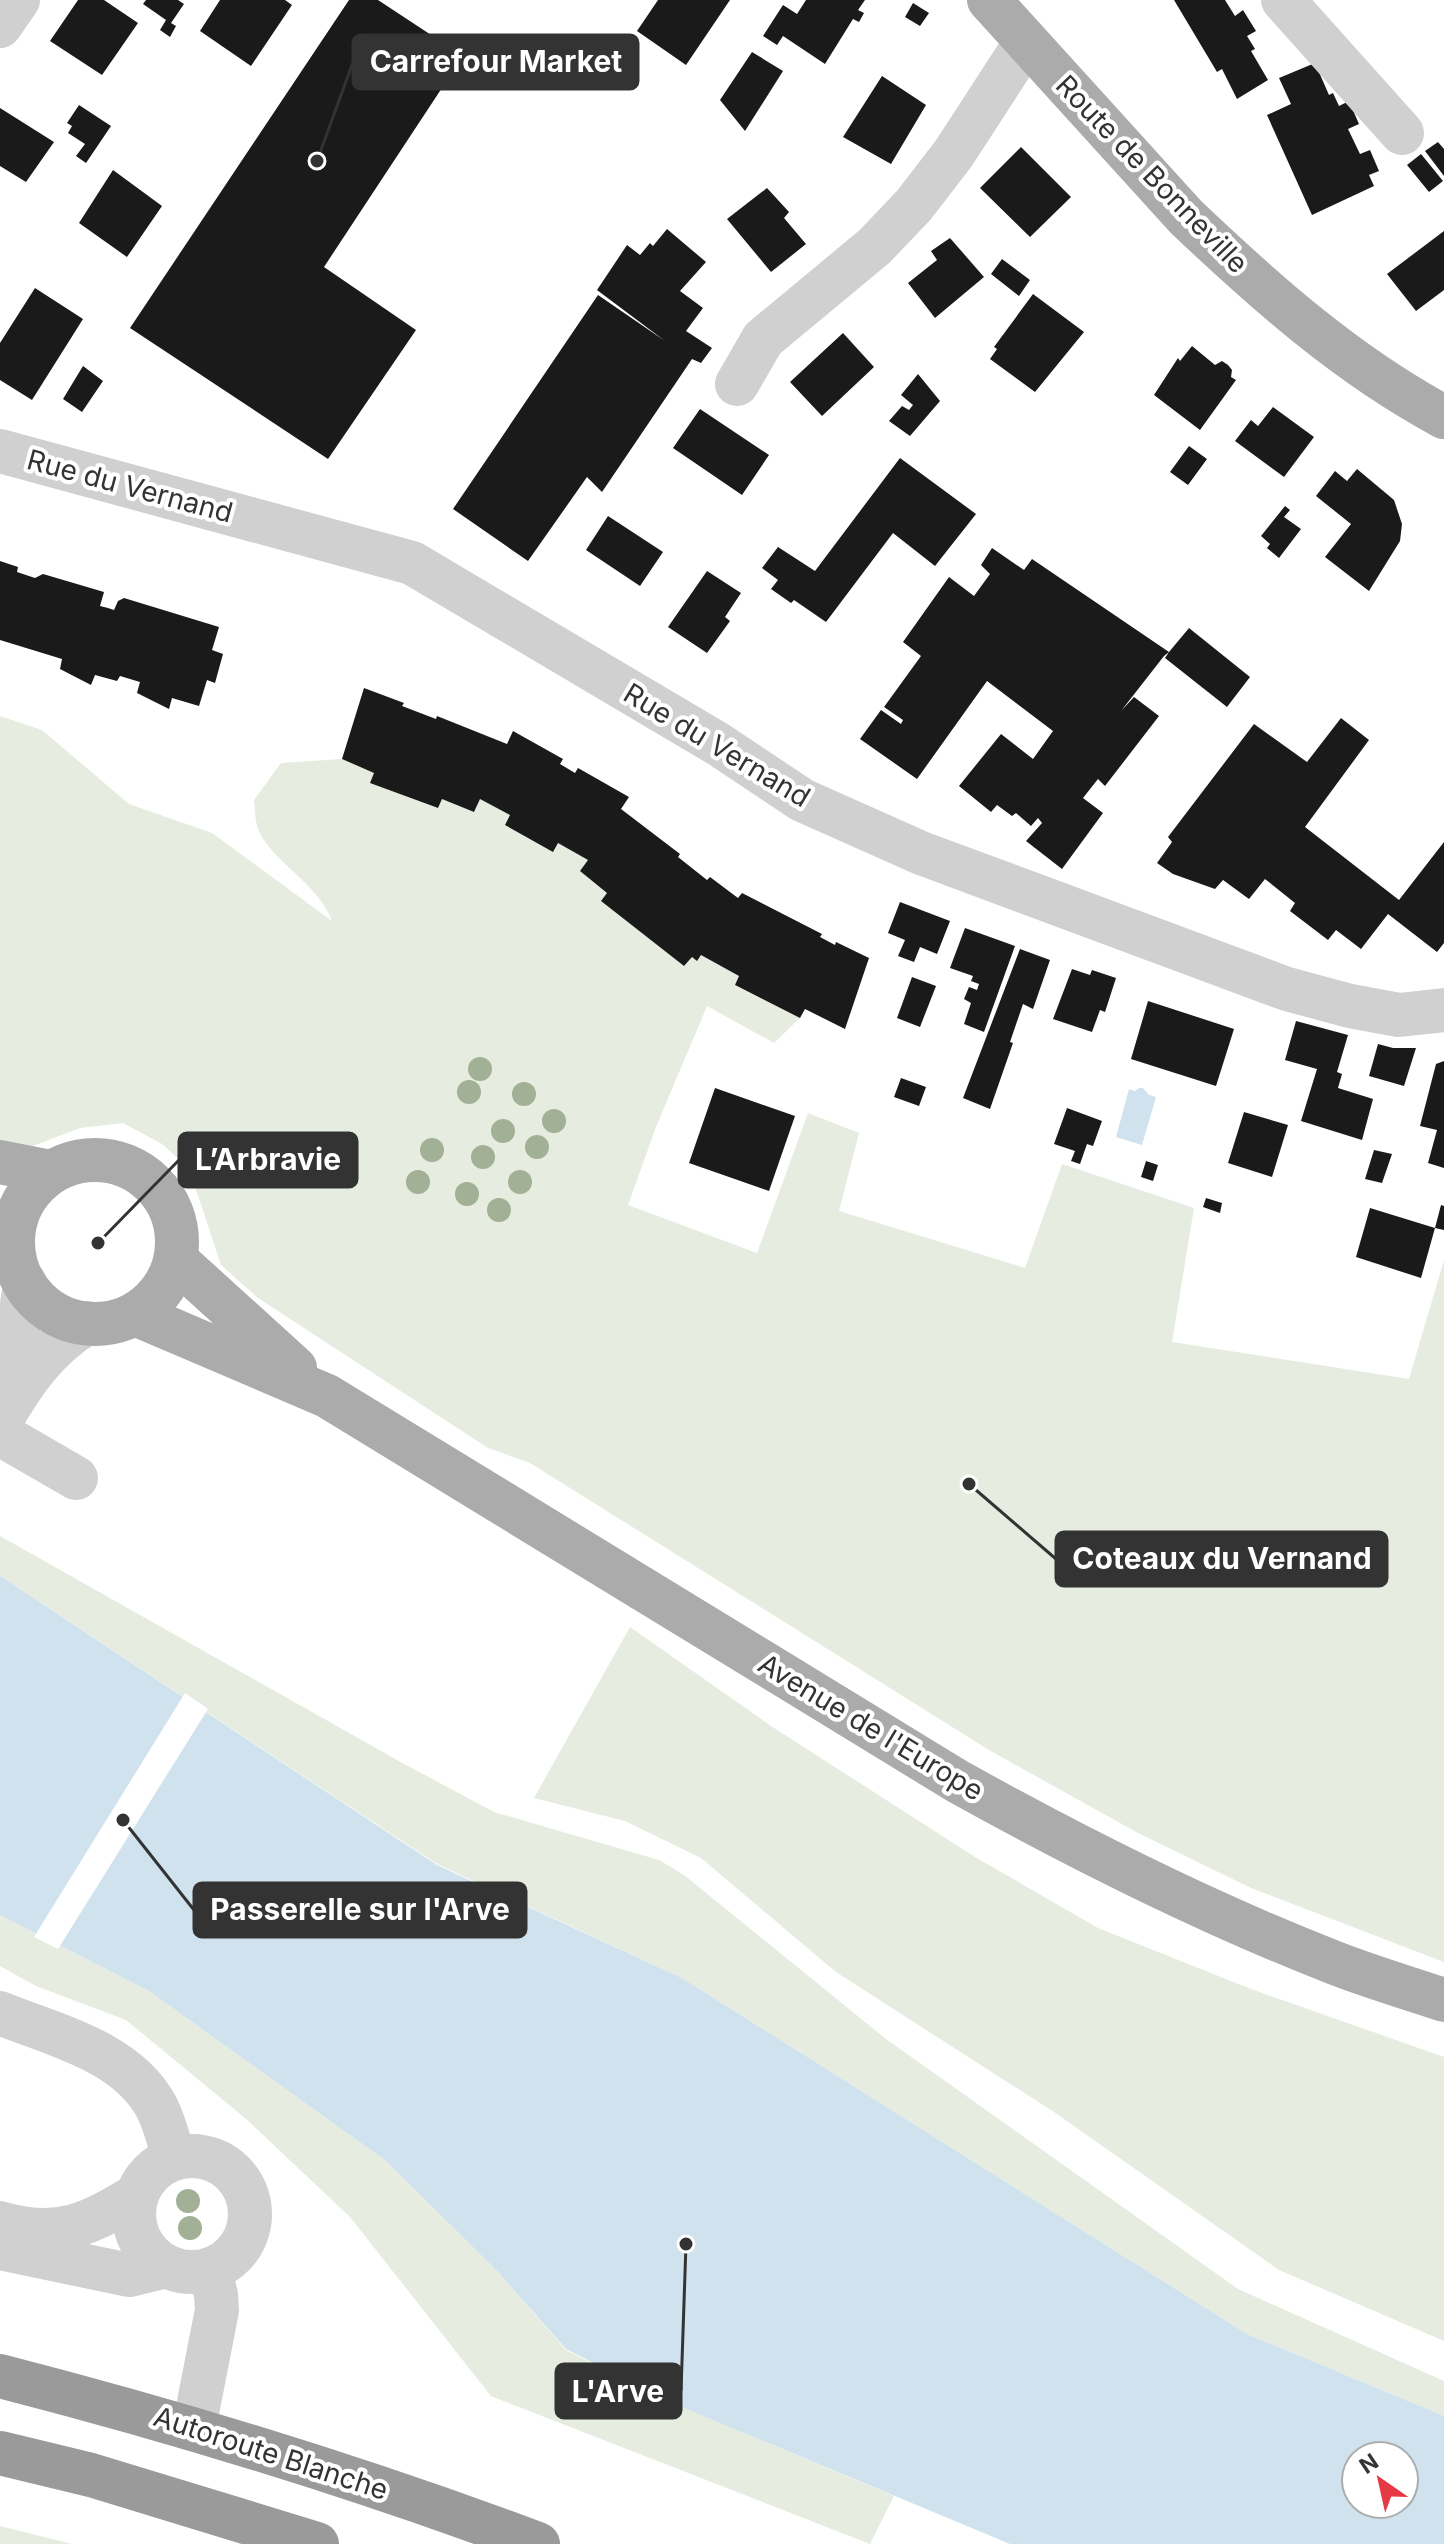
<svg xmlns="http://www.w3.org/2000/svg" width="1444" height="2544" font-family="Inter,sans-serif">
<rect width="100%" height="100%" fill="#fff"/>
<path fill="#e6ecdf" d="M 0,716 L 42,730 L 129,804 L 212,833 L 332,921 C 318,882 267,859 257,826 C 255,818 255,808 254,800 L 281,763 L 342,759 L 374,773 L 371,783 L 437,808 L 442,799 L 474,812 L 480,799 L 510,815 L 506,825 L 558,843 L 588,860 L 580,871 L 607,893 L 601,901 L 684,966 L 692,957 L 697,960 L 701,955 L 739,976 L 735,986 L 800,1018 L 774,1043 L 707,1006 L 656,1127 L 628,1205 L 757,1253 L 808,1113 L 859,1133 L 839,1211 L 1025,1268 L 1062,1164 L 1194,1208 L 1172,1342 L 1409,1379 L 1444,1260 L 1444,1962 L 1251,1888 L 1138,1833 L 989,1750 L 530,1463 L 488,1448 L 258,1298 L 221,1265 L 197,1192 L 185,1165 L 162,1144 L 123,1123 L 80,1128 L 30,1147 L 0,1143 Z
M 0,1536 L 397,1760 L 494,1812 L 659,1860 L 684,1875 L 886,2039 L 1238,2289 L 1444,2381 L 1444,2416 L 1247,2334 L 682,1978 L 437,1864 L 0,1576 Z
M 630,1627 L 771,1726 L 975,1857 L 1098,1928 L 1251,1989 L 1444,2057 L 1444,2341 L 1279,2270 L 1054,2112 L 836,1972 L 701,1858 L 625,1821 L 534,1798 Z
M 0,1915 L 149,1991 L 386,2161 L 497,2271 L 566,2350 L 672,2403 L 894,2496 L 870,2544 L 491,2396 L 350,2217 L 245,2118 L 126,2020 L 36,1986 L 0,1966 Z
M 0,2526 L 72,2544 L 0,2544 Z"/>
<path fill="#cfe2ee" fill-rule="evenodd" d="M 1139,1088 L 1143,1088 L 1149,1095 L 1156,1097 L 1142,1145 L 1116,1137 L 1129,1089 L 1135,1091 Z
M 0,1576 L 437,1865 L 682,1978 L 1247,2334 L 1444,2416 L 1444,2544 L 1010,2544 L 672,2403 L 566,2349 L 497,2271 L 386,2161 L 149,1991 L 0,1915 ZM 1356,2456 L 1404,2456 L 1404,2504 L 1356,2504 Z"/>
<path fill="#fff" d="M 185,1693 L 208,1709 L 58,1949 L 34,1937 Z"/>
<path fill="#1a1a1a" d="M 78,0 L 104,0 L 138,23 L 102,75 L 50,41 Z
M 146,0 L 178,0 L 184,4 L 171,23 L 176,26 L 170,37 L 160,30 L 166,20 L 143,4 Z
M 220,0 L 285,0 L 292,5 L 251,66 L 200,31 Z
M 349,0 L 378,0 L 463,56 L 324,267 L 416,330 L 328,459 L 130,328 Z
M 658,0 L 730,0 L 686,65 L 637,31 Z
M 806,0 L 865,0 L 858,10 L 864,13 L 859,22 L 853,19 L 825,64 L 783,36 L 777,45 L 763,36 L 783,5 L 797,14 Z
M 1174,0 L 1225,0 L 1235,16 L 1243,10 L 1256,31 L 1247,36 L 1255,49 L 1251,51 L 1268,80 L 1237,99 L 1222,69 L 1217,72 Z
M 913,3 L 929,13 L 920,26 L 905,17 Z
M 752,52 L 783,71 L 745,131 L 720,100 Z
M 1315,63 L 1329,95 L 1333,93 L 1339,106 L 1349,101 L 1359,124 L 1348,129 L 1360,154 L 1370,150 L 1379,171 L 1369,175 L 1374,186 L 1312,215 L 1267,115 L 1291,104 L 1279,78 Z
M 882,76 L 926,105 L 891,164 L 843,137 Z
M 79,105 L 111,126 L 86,163 L 76,156 L 85,144 L 68,133 L 72,126 L 67,123 Z
M 0,108 L 54,142 L 26,182 L 0,166 Z
M 1438,142 L 1444,149 L 1444,176 L 1425,151 Z
M 1021,147 L 1071,197 L 1030,237 L 980,188 Z
M 1421,154 L 1443,181 L 1429,192 L 1407,165 Z
M 113,170 L 162,206 L 127,257 L 79,223 Z
M 767,188 L 789,212 L 784,218 L 806,244 L 771,272 L 727,219 Z
M 667,229 L 706,262 L 680,291 L 703,308 L 686,331 L 712,348 L 701,363 L 692,359 L 602,492 L 587,477 L 528,561 L 453,509 L 598,295 L 665,341 L 597,290 L 627,245 L 640,255 L 650,243 L 653,246 Z
M 1444,231 L 1444,290 L 1416,311 L 1387,274 Z
M 950,238 L 984,277 L 935,318 L 908,283 L 937,260 L 931,251 Z
M 1002,259 L 1030,280 L 1019,296 L 991,274 Z
M 35,288 L 83,319 L 32,400 L 0,380 L 0,343 Z
M 1033,294 L 1084,332 L 1035,392 L 990,359 L 997,349 L 994,347 Z
M 843,333 L 874,367 L 822,416 L 790,382 Z
M 1192,346 L 1215,365 L 1222,361 L 1228,365 L 1232,370 L 1231,377 L 1236,380 L 1200,430 L 1154,395 L 1178,358 L 1180,361 Z
M 83,366 L 103,381 L 82,412 L 63,399 Z
M 918,374 L 940,401 L 910,436 L 889,421 L 902,406 L 909,410 L 913,405 L 901,395 Z
M 1273,407 L 1314,437 L 1284,477 L 1235,441 L 1251,420 L 1258,426 Z
M 700,409 L 769,455 L 742,495 L 673,448 Z
M 1189,446 L 1207,459 L 1188,485 L 1170,472 Z
M 900,458 L 976,514 L 935,566 L 893,533 L 826,622 L 794,600 L 791,603 L 771,589 L 778,580 L 762,568 L 778,547 L 815,571 Z
M 1357,469 L 1394,500 L 1402,524 L 1400,541 L 1369,591 L 1325,557 L 1351,524 L 1316,496 L 1335,471 L 1347,481 Z
M 1285,506 L 1290,510 L 1284,517 L 1301,529 L 1279,558 L 1267,548 L 1270,544 L 1261,536 Z
M 608,516 L 663,552 L 640,586 L 586,550 Z
M 992,548 L 1024,570 L 1032,559 L 1169,652 L 1189,628 L 1250,677 L 1227,707 L 1165,658 L 1169,652 L 1164,656 L 1121,711 L 1134,697 L 1159,716 L 1105,786 L 1098,779 L 1083,798 L 1103,813 L 1062,869 L 1026,841 L 1042,823 L 1038,818 L 1031,826 L 1016,813 L 1012,816 L 997,805 L 991,812 L 959,786 L 1001,734 L 1033,759 L 1053,731 L 987,681 L 917,779 L 860,739 L 881,710 L 901,724 L 903,720 L 884,707 L 921,656 L 903,642 L 949,577 L 974,596 L 990,574 L 981,565 Z
M 0,561 L 18,567 L 17,572 L 35,578 L 43,574 L 104,592 L 100,606 L 108,608 L 114,610 L 118,601 L 124,598 L 219,627 L 212,650 L 223,654 L 215,683 L 207,680 L 199,706 L 172,698 L 169,709 L 137,693 L 140,682 L 120,676 L 117,681 L 95,675 L 91,685 L 60,669 L 62,659 L 0,640 Z
M 707,571 L 741,593 L 725,617 L 730,621 L 707,653 L 668,627 Z
M 364,688 L 404,703 L 402,706 L 436,719 L 437,716 L 507,744 L 513,731 L 563,759 L 560,764 L 575,773 L 578,768 L 629,797 L 621,809 L 680,854 L 678,857 L 707,880 L 710,877 L 738,898 L 742,893 L 822,934 L 820,937 L 835,945 L 836,942 L 869,958 L 845,1029 L 805,1009 L 800,1018 L 735,985 L 739,976 L 701,955 L 697,961 L 692,957 L 684,966 L 601,901 L 607,893 L 580,871 L 588,860 L 558,843 L 553,852 L 505,825 L 510,815 L 480,799 L 474,812 L 442,799 L 438,808 L 370,783 L 374,773 L 342,759 Z
M 1341,718 L 1369,740 L 1305,827 L 1399,900 L 1444,842 L 1444,943 L 1437,952 L 1388,914 L 1361,949 L 1336,930 L 1328,940 L 1290,911 L 1295,903 L 1265,879 L 1249,899 L 1223,880 L 1215,889 L 1173,874 L 1157,863 L 1172,842 L 1168,837 L 1254,724 L 1307,762 Z
M 900,902 L 950,921 L 937,954 L 920,947 L 914,962 L 898,956 L 905,940 L 888,933 Z
M 965,928 L 1015,946 L 984,1032 L 964,1024 L 971,1003 L 964,999 L 969,987 L 977,990 L 979,984 L 971,981 L 973,976 L 950,968 Z
M 1020,949 L 1050,960 L 1033,1009 L 1023,1004 L 1010,1042 L 1013,1043 L 990,1109 L 963,1098 Z
M 1072,969 L 1090,975 L 1092,970 L 1116,978 L 1105,1012 L 1100,1010 L 1092,1032 L 1053,1019 Z
M 912,977 L 936,986 L 920,1027 L 897,1018 Z
M 1148,1001 L 1234,1029 L 1216,1086 L 1131,1059 Z
M 1296,1021 L 1348,1035 L 1337,1072 L 1342,1074 L 1338,1088 L 1373,1099 L 1362,1140 L 1301,1121 L 1317,1069 L 1285,1060 Z
M 1378,1044 L 1393,1048 L 1416,1048 L 1404,1086 L 1369,1076 Z
M 1444,1061 L 1444,1168 L 1428,1163 L 1437,1130 L 1420,1126 L 1436,1064 Z
M 901,1078 L 926,1087 L 919,1106 L 894,1097 Z
M 715,1088 L 795,1116 L 769,1191 L 689,1163 Z
M 1067,1108 L 1102,1121 L 1093,1146 L 1087,1144 L 1080,1164 L 1071,1161 L 1075,1151 L 1054,1144 Z
M 1244,1112 L 1288,1125 L 1272,1177 L 1228,1163 Z
M 1374,1150 L 1392,1154 L 1382,1183 L 1365,1179 Z
M 1146,1161 L 1158,1165 L 1153,1181 L 1141,1177 Z
M 1206,1198 L 1222,1203 L 1220,1213 L 1203,1207 Z
M 1441,1205 L 1444,1206 L 1444,1230 L 1435,1228 L 1421,1278 L 1356,1257 L 1370,1208 L 1435,1228 Z"/>
<g fill="none" stroke-linecap="round" stroke-linejoin="round">
<path stroke="#d0d0d0" stroke-width="44" d="M 1283,0 L 1402,133
M 0,26 L 18,0
M 737,384 L 763,339 L 875,246 L 914,205 L 954,153 L 1026,42
M 0,451 L 412,563 L 718,744 L 802,800 L 921,853 L 1287,989 L 1350,1006 L 1399,1015 L 1444,1010
M 0,1359 L 19,1325 L 25,1283
M 0,1422 C 24,1381 46,1348 87,1323
M 0,1434 L 76,1478
M 0,2013 C 54,2035 126,2051 156,2106 C 165,2123 169,2141 174,2159
M134 2214a58 58 0 1 1 116 0a58 58 0 1 1-116 0Z
M 0,2223 C 58,2240 88,2225 137,2195
M 0,2248 L 129,2275 L 166,2266
M 194,2428 L 217,2310 L 216,2295 L 210,2270"/>
<path stroke="#ababab" stroke-width="44" d="M 989,0 L 1186,217 C 1265,292 1347,365 1444,417
M13 1242a82 82 0 1 1 164 0a82 82 0 1 1-164 0Z
M 0,1162 L 51,1172
M 176,1260 L 295,1368
M 135,1314 L 327,1396 L 957,1781 C 1079,1849 1204,1912 1335,1963 C 1371,1977 1408,1988 1444,2000"/>
<path stroke="#9a9a9a" stroke-width="44" d="M 0,2376 C 183,2423 361,2478 538,2544
M 0,2453 L 91,2475 L 317,2544"/>
</g>
<g fill="#a2b095">
<circle cx="480" cy="1069" r="12"/>
<circle cx="469" cy="1092" r="12"/>
<circle cx="524" cy="1094" r="12"/>
<circle cx="554" cy="1121" r="12"/>
<circle cx="503" cy="1131" r="12"/>
<circle cx="537" cy="1147" r="12"/>
<circle cx="432" cy="1150" r="12"/>
<circle cx="483" cy="1157" r="12"/>
<circle cx="418" cy="1182" r="12"/>
<circle cx="520" cy="1182" r="12"/>
<circle cx="467" cy="1194" r="12"/>
<circle cx="499" cy="1210" r="12"/>
<circle cx="188" cy="2201" r="12"/>
<circle cx="190" cy="2228" r="12"/>
</g>
<g text-anchor="middle" stroke-width="8" stroke-linejoin="round" paint-order="stroke">
<g font-size="28" fill="#333" stroke="#fff">
<text transform="translate(1152 174) rotate(46)" y="10">Route de Bonneville</text>
<text transform="translate(130 486) rotate(15)" y="10">Rue du Vernand</text>
<text transform="translate(717 745) rotate(31)" y="10">Rue du Vernand</text>
<text transform="translate(871 1727) rotate(31)" y="10">Avenue de l'Europe</text>
<text transform="translate(271 2453) rotate(18)" y="10">Autoroute Blanche</text>
</g>
</g>
<path fill="none" stroke="#333" stroke-width="3" d="M317 161L353 62M98 1243L179 1160M969 1484L1056 1559M123 1820L194 1910M686 2244L681 2391"/>
<g fill="#333" stroke="#fff" stroke-width="3">
<circle cx="317" cy="161" r="8"/>
<circle cx="98" cy="1243" r="8"/>
<circle cx="969" cy="1484" r="8"/>
<circle cx="123" cy="1820" r="8"/>
<circle cx="686" cy="2244" r="8"/>
</g>
<g fill="#333" stroke="#333" stroke-width="3">
<rect x="353" y="35" width="285" height="54" rx="8"/>
<rect x="179" y="1133" width="178" height="54" rx="8"/>
<rect x="1056" y="1532" width="331" height="54" rx="8"/>
<rect x="194" y="1883" width="332" height="54" rx="8"/>
<rect x="556" y="2364" width="125" height="54" rx="8"/>
</g>
<g font-size="30" text-anchor="middle" font-weight="bold" fill="#fff">
<text x="496" y="72">Carrefour Market</text>
<text x="268" y="1170">L’Arbravie</text>
<text x="1222" y="1569">Coteaux du Vernand</text>
<text x="360" y="1920">Passerelle sur l'Arve</text>
<text x="618" y="2402">L'Arve</text>
</g>
<g transform="translate(1380 2480) rotate(326)"><circle r="38" fill="#ffffff" stroke="#adadad" stroke-width="2"/>
<path d="M0-6L14 30L0 20L-14 30Z" fill="#e63946"/>
<text y="-12" font-size="22" font-weight="bold" text-anchor="middle" fill="#333333">N</text>
</g>
</svg>
